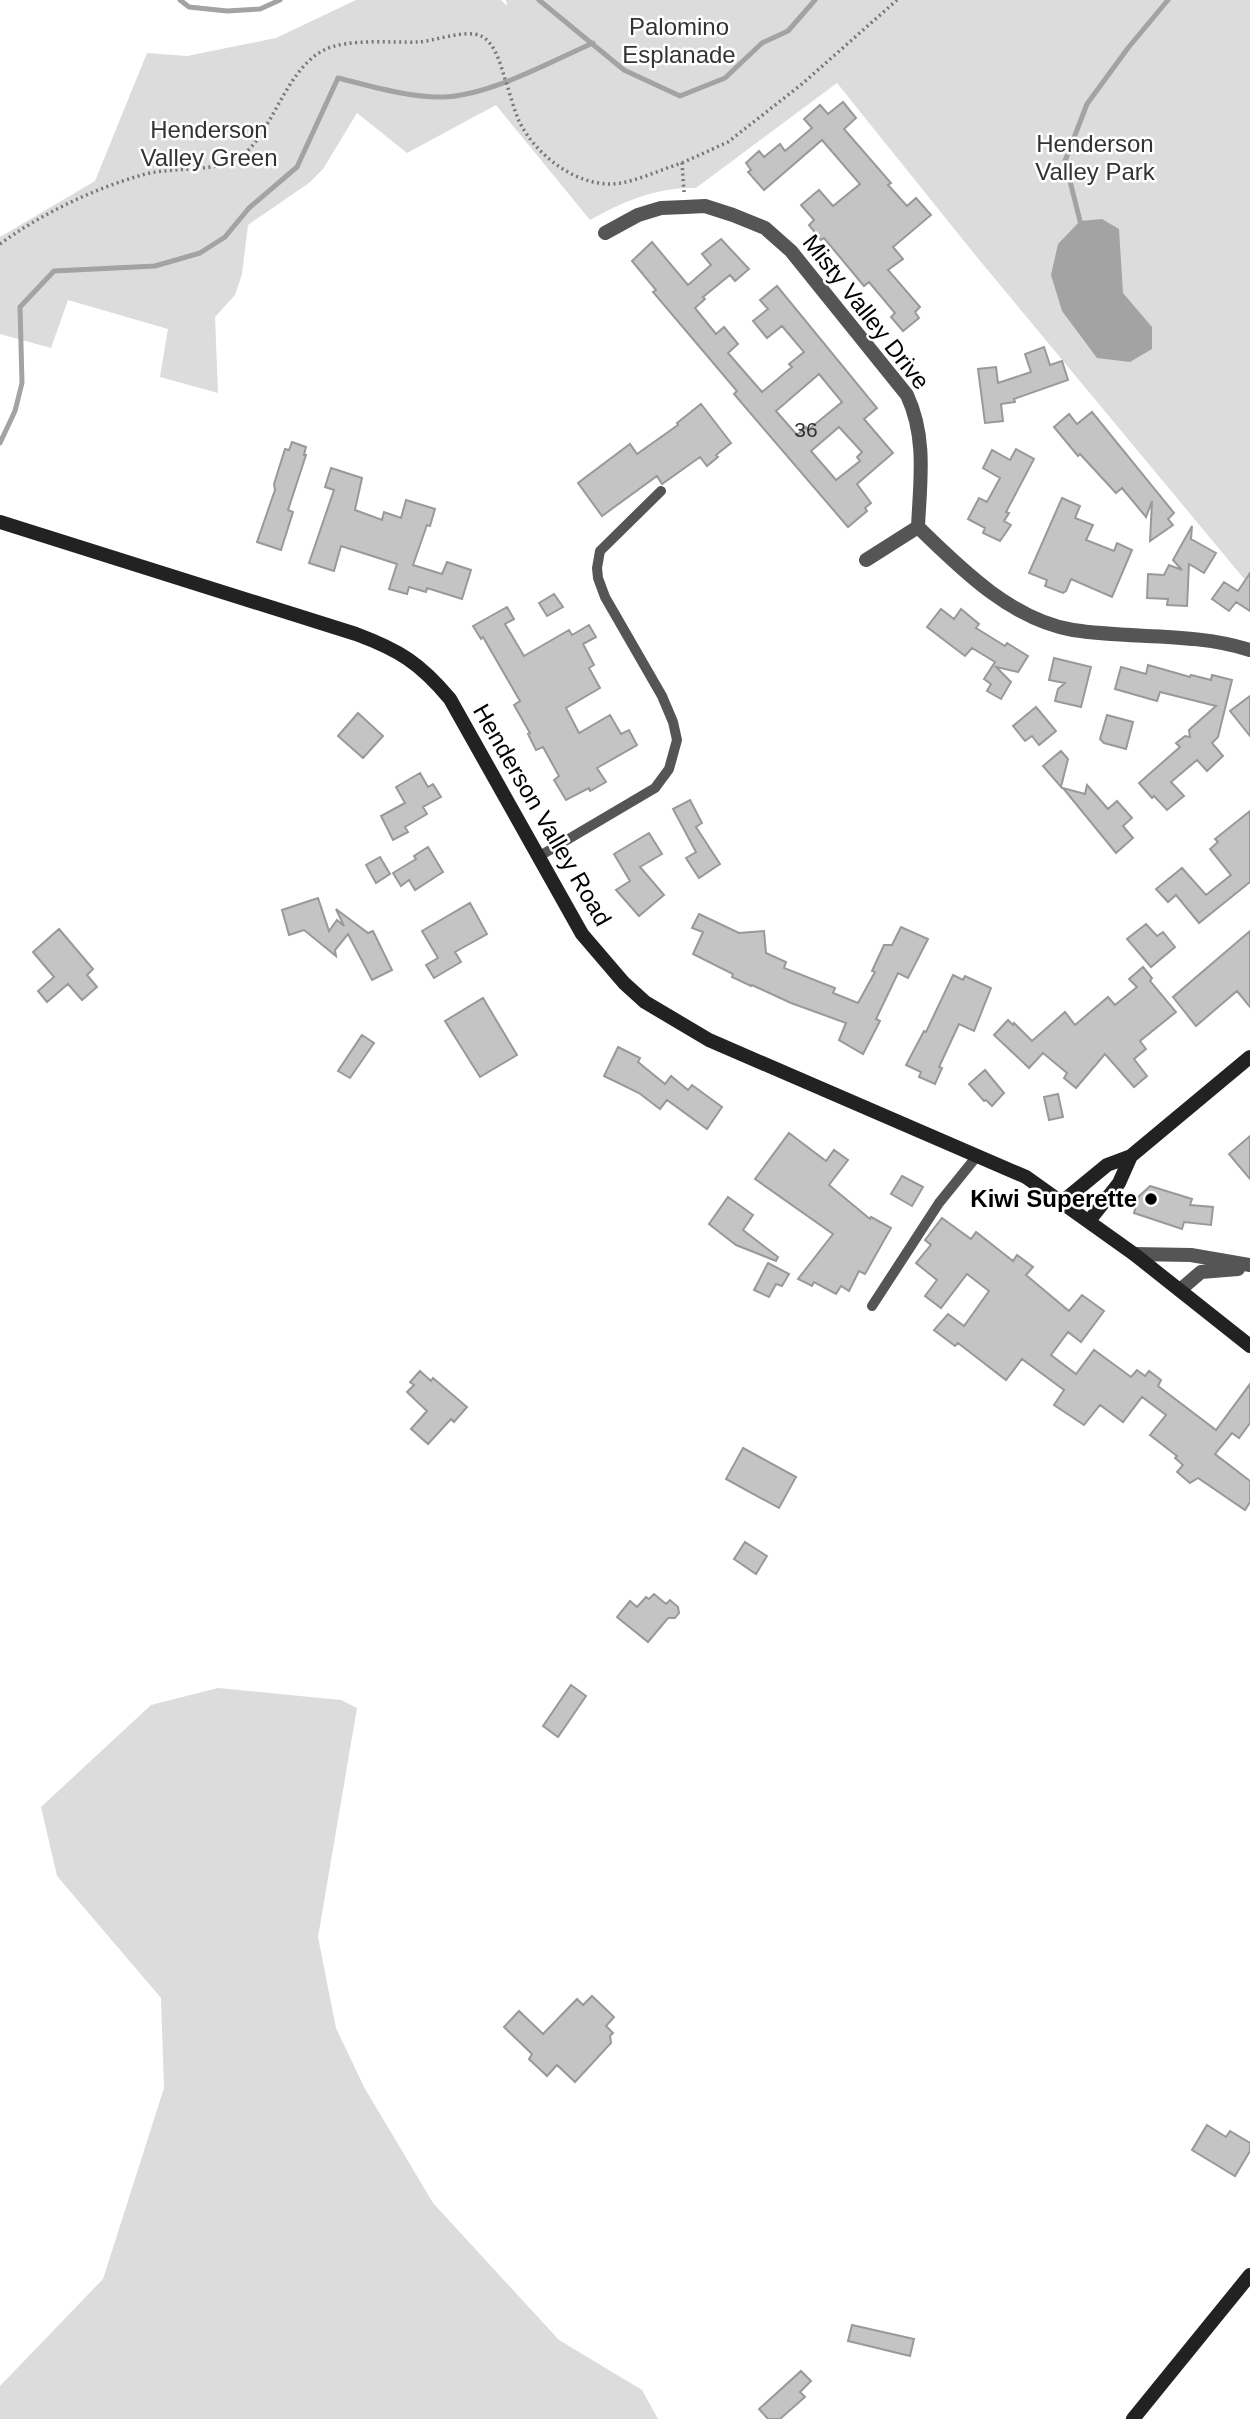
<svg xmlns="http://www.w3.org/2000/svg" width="1250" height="2419" font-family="Arial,sans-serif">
<rect width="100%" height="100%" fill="#fff"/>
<path fill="#dcdcdc" d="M 356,0 L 501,0 L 507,6 L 506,0 L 1250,0 L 1250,586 L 976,256 L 837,83 L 696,188 C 657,187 624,201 590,220 L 496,105 L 407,153 L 357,113 L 323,169 L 309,183 L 248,225 L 242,274 L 235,295 L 215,317 L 218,393 L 160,377 L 168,329 L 68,300 L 51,348 L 0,334 L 0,237 L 95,181 L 147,53 L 187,56 L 276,38 Z
M 218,1688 L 341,1700 L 357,1708 L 318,1937 L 336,2028 L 364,2087 L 433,2203 L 559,2340 L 642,2390 L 658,2419 L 0,2419 L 0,2386 L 103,2279 L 164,2088 L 161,1998 L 57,1876 L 41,1807 L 151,1705 Z"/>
<path fill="#a3a3a3" d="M 1102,219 L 1119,229 L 1123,293 L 1152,327 L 1152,349 L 1130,362 L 1097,358 L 1062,311 L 1051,275 L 1058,244 L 1080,221 Z"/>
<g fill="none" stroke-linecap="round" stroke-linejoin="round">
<path stroke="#a3a3a3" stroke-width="5" d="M 180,0 L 189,7 L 227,11 L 260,9 L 280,0
M 539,0 L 624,70 L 680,96 L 725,78 L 762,43 L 788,31 L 815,0
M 1080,221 L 1065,161 L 1087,104 L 1128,48 L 1168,0
M 0,443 L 15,411 L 22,383 L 20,307 L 54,271 L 155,266 L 200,253 L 225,237 L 249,208 L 297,167 L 338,78 C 371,86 406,97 440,97 C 485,98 550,62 593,43"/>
</g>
<path fill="#c4c4c4" stroke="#999" stroke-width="2" fill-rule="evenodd" d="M 843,102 L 856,118 L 844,129 L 891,183 L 888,185 L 907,206 L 916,198 L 931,215 L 893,247 L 903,259 L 888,270 L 920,307 L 915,312 L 919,318 L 903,331 L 891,317 L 895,313 L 869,282 L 864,286 L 824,238 L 821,240 L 809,225 L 814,220 L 801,205 L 819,190 L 833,206 L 860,184 L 822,140 L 764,190 L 748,172 L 751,170 L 746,163 L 759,151 L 764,157 L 780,144 L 785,151 L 812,128 L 804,119 L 820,105 L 828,114 Z
M 721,239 L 749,269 L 735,281 L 730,275 L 703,297 L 705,299 L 695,308 L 716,334 L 724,327 L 738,344 L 728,353 L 762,392 L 792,367 L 789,364 L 804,352 L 782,326 L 767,338 L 753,321 L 768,309 L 760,300 L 777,286 L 877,408 L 864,419 L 893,453 L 857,484 L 871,503 L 865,508 L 867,511 L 848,527 L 734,394 L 737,391 L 653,292 L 656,290 L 632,261 L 652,242 L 688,285 L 711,265 L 702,254 ZM 819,374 L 842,402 L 808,430 L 806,427 L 797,435 L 776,411 ZM 839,427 L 862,452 L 857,457 L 860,461 L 836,480 L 811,451 Z
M 1044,347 L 1050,365 L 1062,361 L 1068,380 L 1014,399 L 1015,402 L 1001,404 L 1003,421 L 985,423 L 978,369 L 996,367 L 998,383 L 1031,372 L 1025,354 Z
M 701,404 L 731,443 L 716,455 L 718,457 L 707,466 L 700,457 L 662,484 L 657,476 L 602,516 L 578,483 L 630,444 L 637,454 L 678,425 L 677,423 Z
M 1092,412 L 1174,513 L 1168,519 L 1173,525 L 1150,541 L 1152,501 L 1146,517 L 1122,488 L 1116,493 L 1080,454 L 1078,456 L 1054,427 L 1069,414 L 1077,424 Z
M 292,442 L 306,447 L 304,455 L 306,455 L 288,510 L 293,512 L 281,550 L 257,542 L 275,490 L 274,484 L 285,449 L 289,450 Z
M 1016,449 L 1034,459 L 1006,512 L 1009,513 L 1004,521 L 1011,525 L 1000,541 L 983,533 L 985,528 L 968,519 L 979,498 L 987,502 L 1000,478 L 983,468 L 992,450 L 1010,460 Z
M 331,468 L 362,478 L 355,510 L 382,520 L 384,512 L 401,518 L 406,500 L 435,509 L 430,526 L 427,525 L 413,565 L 442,574 L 447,562 L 471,570 L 462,599 L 427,588 L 426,592 L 409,587 L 407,594 L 389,589 L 397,564 L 341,546 L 334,571 L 309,563 L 334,490 L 325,487 Z
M 1062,498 L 1080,506 L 1075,518 L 1093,525 L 1086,540 L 1114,551 L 1117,543 L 1132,550 L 1112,597 L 1071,579 L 1066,591 L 1063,593 L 1045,586 L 1047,580 L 1029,573 Z
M 1192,526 L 1191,539 L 1216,553 L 1204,573 L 1189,564 L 1187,606 L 1167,605 L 1168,599 L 1147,598 L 1148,574 L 1164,575 L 1169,565 L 1182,570 L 1173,560 Z
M 1250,573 L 1250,611 L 1236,602 L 1229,611 L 1212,599 L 1224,582 L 1238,591 Z
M 554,594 L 563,607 L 547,616 L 539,603 Z
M 507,607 L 514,619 L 505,624 L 524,656 L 569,630 L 572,635 L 589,625 L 596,637 L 583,644 L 594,665 L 589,668 L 600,688 L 566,708 L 579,733 L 610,715 L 621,734 L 629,730 L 637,745 L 597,768 L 606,782 L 590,791 L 589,788 L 566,800 L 554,780 L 559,776 L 543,747 L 536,750 L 528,734 L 530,733 L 514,705 L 520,701 L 483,637 L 481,639 L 473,626 Z
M 941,609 L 954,619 L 961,609 L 979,624 L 976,628 L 1005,646 L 1007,643 L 1028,656 L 1018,672 L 996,667 L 1011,682 L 1001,699 L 987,691 L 991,684 L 984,679 L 995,662 L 972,648 L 965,656 L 927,627 Z
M 1054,658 L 1091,667 L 1081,707 L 1055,701 L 1058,689 L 1065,683 L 1049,680 Z
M 1148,665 L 1190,677 L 1191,675 L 1211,680 L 1212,675 L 1232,680 L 1218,737 L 1212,743 L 1223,756 L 1207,771 L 1197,760 L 1171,782 L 1184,796 L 1167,810 L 1154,796 L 1152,798 L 1139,783 L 1180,747 L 1176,743 L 1185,736 L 1190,737 L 1189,730 L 1216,706 L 1160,692 L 1157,701 L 1115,689 L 1121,667 L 1146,674 Z
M 1250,696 L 1250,736 L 1230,711 Z
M 1036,707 L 1056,731 L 1039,745 L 1032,736 L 1025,741 L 1013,726 Z
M 358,713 L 383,736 L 363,758 L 338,736 Z
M 1107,715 L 1133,722 L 1126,749 L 1104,743 L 1100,739 Z
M 1061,751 L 1068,759 L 1061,787 L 1043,766 Z
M 420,773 L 428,787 L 433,784 L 441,797 L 423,807 L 427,814 L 405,827 L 408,832 L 393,840 L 381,816 L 405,803 L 396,787 Z
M 1087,785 L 1108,809 L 1117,801 L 1132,818 L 1123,826 L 1133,838 L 1116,853 L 1063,788 L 1085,794 Z
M 690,800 L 702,823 L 696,827 L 720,864 L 699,878 L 686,858 L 696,852 L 673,809 Z
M 1250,811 L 1250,882 L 1199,923 L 1176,895 L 1168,902 L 1156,889 L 1182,868 L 1206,895 L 1231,875 L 1210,849 L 1218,842 L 1215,839 Z
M 649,833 L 662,854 L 640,867 L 664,895 L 639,916 L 616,890 L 630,881 L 614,854 Z
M 428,847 L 443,872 L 415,890 L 409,880 L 401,886 L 393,873 L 416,859 L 414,856 Z
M 380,857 L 390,874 L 376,883 L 366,865 Z
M 318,898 L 329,931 L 337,920 L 344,926 L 336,909 L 368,933 L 373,931 L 392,970 L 372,980 L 348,934 L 335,950 L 336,956 L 304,930 L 289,935 L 282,910 Z
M 470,903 L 487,934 L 455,952 L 461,962 L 434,978 L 426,965 L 438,958 L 422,931 Z
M 699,914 L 739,933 L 764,931 L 766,953 L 786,962 L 784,968 L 835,988 L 833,993 L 858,1003 L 875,972 L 872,971 L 884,945 L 892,945 L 901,927 L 928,939 L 908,978 L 898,973 L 876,1019 L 880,1021 L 863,1054 L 839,1040 L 846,1023 L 791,1003 L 752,985 L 751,986 L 732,977 L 733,974 L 693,954 L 703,932 L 692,928 Z
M 1146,924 L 1157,936 L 1163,932 L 1175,947 L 1151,967 L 1127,939 Z
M 59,929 L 93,969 L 87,975 L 97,987 L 82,1000 L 68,984 L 47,1002 L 38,991 L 54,977 L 33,952 Z
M 1250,931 L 1250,1007 L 1237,991 L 1196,1026 L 1173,997 Z
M 1143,967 L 1152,978 L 1150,981 L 1176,1012 L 1140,1041 L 1146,1049 L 1134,1059 L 1147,1076 L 1134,1087 L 1105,1054 L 1076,1088 L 1064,1078 L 1067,1073 L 1043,1053 L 1029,1068 L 994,1035 L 1008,1020 L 1013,1025 L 1014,1023 L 1032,1041 L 1065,1012 L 1075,1025 L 1108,997 L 1115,1005 L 1137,987 L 1129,979 Z
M 953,975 L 963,980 L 965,976 L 991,988 L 974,1031 L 959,1024 L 939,1067 L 942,1068 L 935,1084 L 919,1077 L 921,1072 L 906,1065 L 924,1031 L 926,1032 Z
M 483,998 L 517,1055 L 480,1077 L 445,1021 Z
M 362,1035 L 374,1043 L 350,1078 L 338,1071 Z
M 618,1047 L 640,1058 L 638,1062 L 665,1084 L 671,1076 L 688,1090 L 692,1085 L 722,1107 L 707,1129 L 667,1100 L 660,1109 L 639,1093 L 604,1076 Z
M 985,1070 L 1004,1093 L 992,1106 L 986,1100 L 984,1101 L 969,1084 Z
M 1058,1094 L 1063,1117 L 1049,1120 L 1044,1097 Z
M 789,1133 L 826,1161 L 834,1150 L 848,1160 L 829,1185 L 870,1219 L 871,1217 L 891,1228 L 865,1274 L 859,1271 L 849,1291 L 841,1286 L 836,1294 L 814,1282 L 812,1286 L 798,1279 L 833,1234 L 755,1179 Z
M 1250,1136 L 1250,1179 L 1229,1154 Z
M 902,1176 L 923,1187 L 912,1206 L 891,1194 Z
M 1150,1186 L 1192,1199 L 1190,1205 L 1213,1207 L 1211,1225 L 1184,1222 L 1182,1229 L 1134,1213 L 1139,1196 Z
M 728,1197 L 753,1215 L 743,1230 L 778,1257 L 776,1261 L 736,1245 L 709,1224 Z
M 942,1218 L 971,1239 L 976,1232 L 1013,1261 L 1017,1255 L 1033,1267 L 1026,1275 L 1069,1311 L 1082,1295 L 1104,1311 L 1081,1342 L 1068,1332 L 1051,1355 L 1076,1374 L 1094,1350 L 1131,1377 L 1137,1370 L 1145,1376 L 1149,1371 L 1161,1380 L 1158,1386 L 1216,1430 L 1250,1384 L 1250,1423 L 1239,1438 L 1232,1433 L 1215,1454 L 1250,1481 L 1250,1502 L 1245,1510 L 1198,1478 L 1190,1483 L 1177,1472 L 1183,1465 L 1175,1458 L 1177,1456 L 1150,1435 L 1166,1415 L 1142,1397 L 1123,1422 L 1100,1405 L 1084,1425 L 1054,1405 L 1064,1390 L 1022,1359 L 1006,1380 L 958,1343 L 955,1346 L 934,1330 L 948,1314 L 964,1326 L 989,1291 L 967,1274 L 941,1308 L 925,1296 L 937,1280 L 916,1263 L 931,1245 L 925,1240 Z
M 768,1263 L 789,1274 L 782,1286 L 776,1284 L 769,1297 L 754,1290 Z
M 420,1371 L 431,1381 L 433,1378 L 467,1407 L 454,1422 L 451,1419 L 428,1444 L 411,1429 L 427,1411 L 407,1392 L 414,1385 L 410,1382 Z
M 743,1448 L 796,1477 L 779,1508 L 726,1479 Z
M 745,1542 L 767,1556 L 756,1574 L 734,1559 Z
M 654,1594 L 666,1604 L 670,1600 L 678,1607 L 679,1613 L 675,1618 L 668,1618 L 648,1642 L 617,1617 L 630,1601 L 637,1607 L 646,1597 L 649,1599 Z
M 571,1685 L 586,1696 L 558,1737 L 543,1726 Z
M 592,1996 L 614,2017 L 606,2026 L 613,2033 L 610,2036 L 611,2043 L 575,2082 L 557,2065 L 547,2076 L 529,2059 L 532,2054 L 504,2027 L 519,2011 L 543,2034 L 577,1999 L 583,2005 Z
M 1207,2125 L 1226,2137 L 1230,2131 L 1250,2143 L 1250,2151 L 1235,2176 L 1192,2150 Z
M 852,2325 L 914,2339 L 910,2356 L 848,2341 Z
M 801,2371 L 811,2381 L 800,2392 L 805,2397 L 780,2419 L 768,2419 L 759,2409 Z"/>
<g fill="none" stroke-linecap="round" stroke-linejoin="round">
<path stroke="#777" stroke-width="3.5" stroke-dasharray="2 3.5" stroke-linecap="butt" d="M 682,163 L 728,142 L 802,84 L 897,0
M 0,244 C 41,214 93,189 142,175 C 169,167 204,172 231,162 C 270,147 281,72 324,50 C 348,38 392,43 418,42 C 435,41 466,29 481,36 C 494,42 500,62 504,76 C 509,90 513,107 519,121 C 536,156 580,190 621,183 C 642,179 662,169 682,163 L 684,192"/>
<path stroke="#555" stroke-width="10" d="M 538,857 L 655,788 L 669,769 L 677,740 L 673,722 L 662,696 L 605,597 L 598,578 L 597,568 L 600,551 L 661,491
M 872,1306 L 939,1203 L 977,1156"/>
<path stroke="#555" stroke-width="14" d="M 605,233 L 638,215 L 661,208 L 685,207 L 705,206 L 733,215 L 765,228 L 791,251 L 907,395 C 927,438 920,482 918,527 C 961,569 1012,620 1073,630 C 1131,639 1194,632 1250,650
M 866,560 L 918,527
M 1134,1254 L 1191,1255 L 1250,1265
M 1180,1290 L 1201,1272 L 1238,1269"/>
<path stroke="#222" stroke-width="14" d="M 0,522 L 356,634 C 399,650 420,663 450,699 L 582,934 L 624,983 L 645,1002 L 709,1040 L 1026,1177 L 1134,1254 L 1250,1346
M 1062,1202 L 1107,1165 L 1131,1156 L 1250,1057
M 1089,1221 L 1119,1183 L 1131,1156
M 1133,2419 L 1250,2275"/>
</g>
<circle fill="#000" stroke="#fff" stroke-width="2.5" cx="1151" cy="1199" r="7"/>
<g text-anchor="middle" stroke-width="5" stroke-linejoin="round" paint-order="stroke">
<g font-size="21" fill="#313131">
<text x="806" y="437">36</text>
</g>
<g font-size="24" fill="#333" stroke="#fff">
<text x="679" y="35">Palomino<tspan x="679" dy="28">Esplanade</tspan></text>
<text x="209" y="138">Henderson<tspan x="209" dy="28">Valley Green</tspan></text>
<text x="1095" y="152">Henderson<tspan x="1095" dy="28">Valley Park</tspan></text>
</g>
<g font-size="24" fill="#000" stroke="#fff">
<text transform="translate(866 312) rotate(52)" y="8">Misty Valley Drive</text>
<text transform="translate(542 815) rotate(60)" y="8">Henderson Valley Road</text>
</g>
<g font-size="24" font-weight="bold" fill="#000" stroke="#fff" text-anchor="end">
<text x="1137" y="1207">Kiwi Superette</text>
</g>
</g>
</svg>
